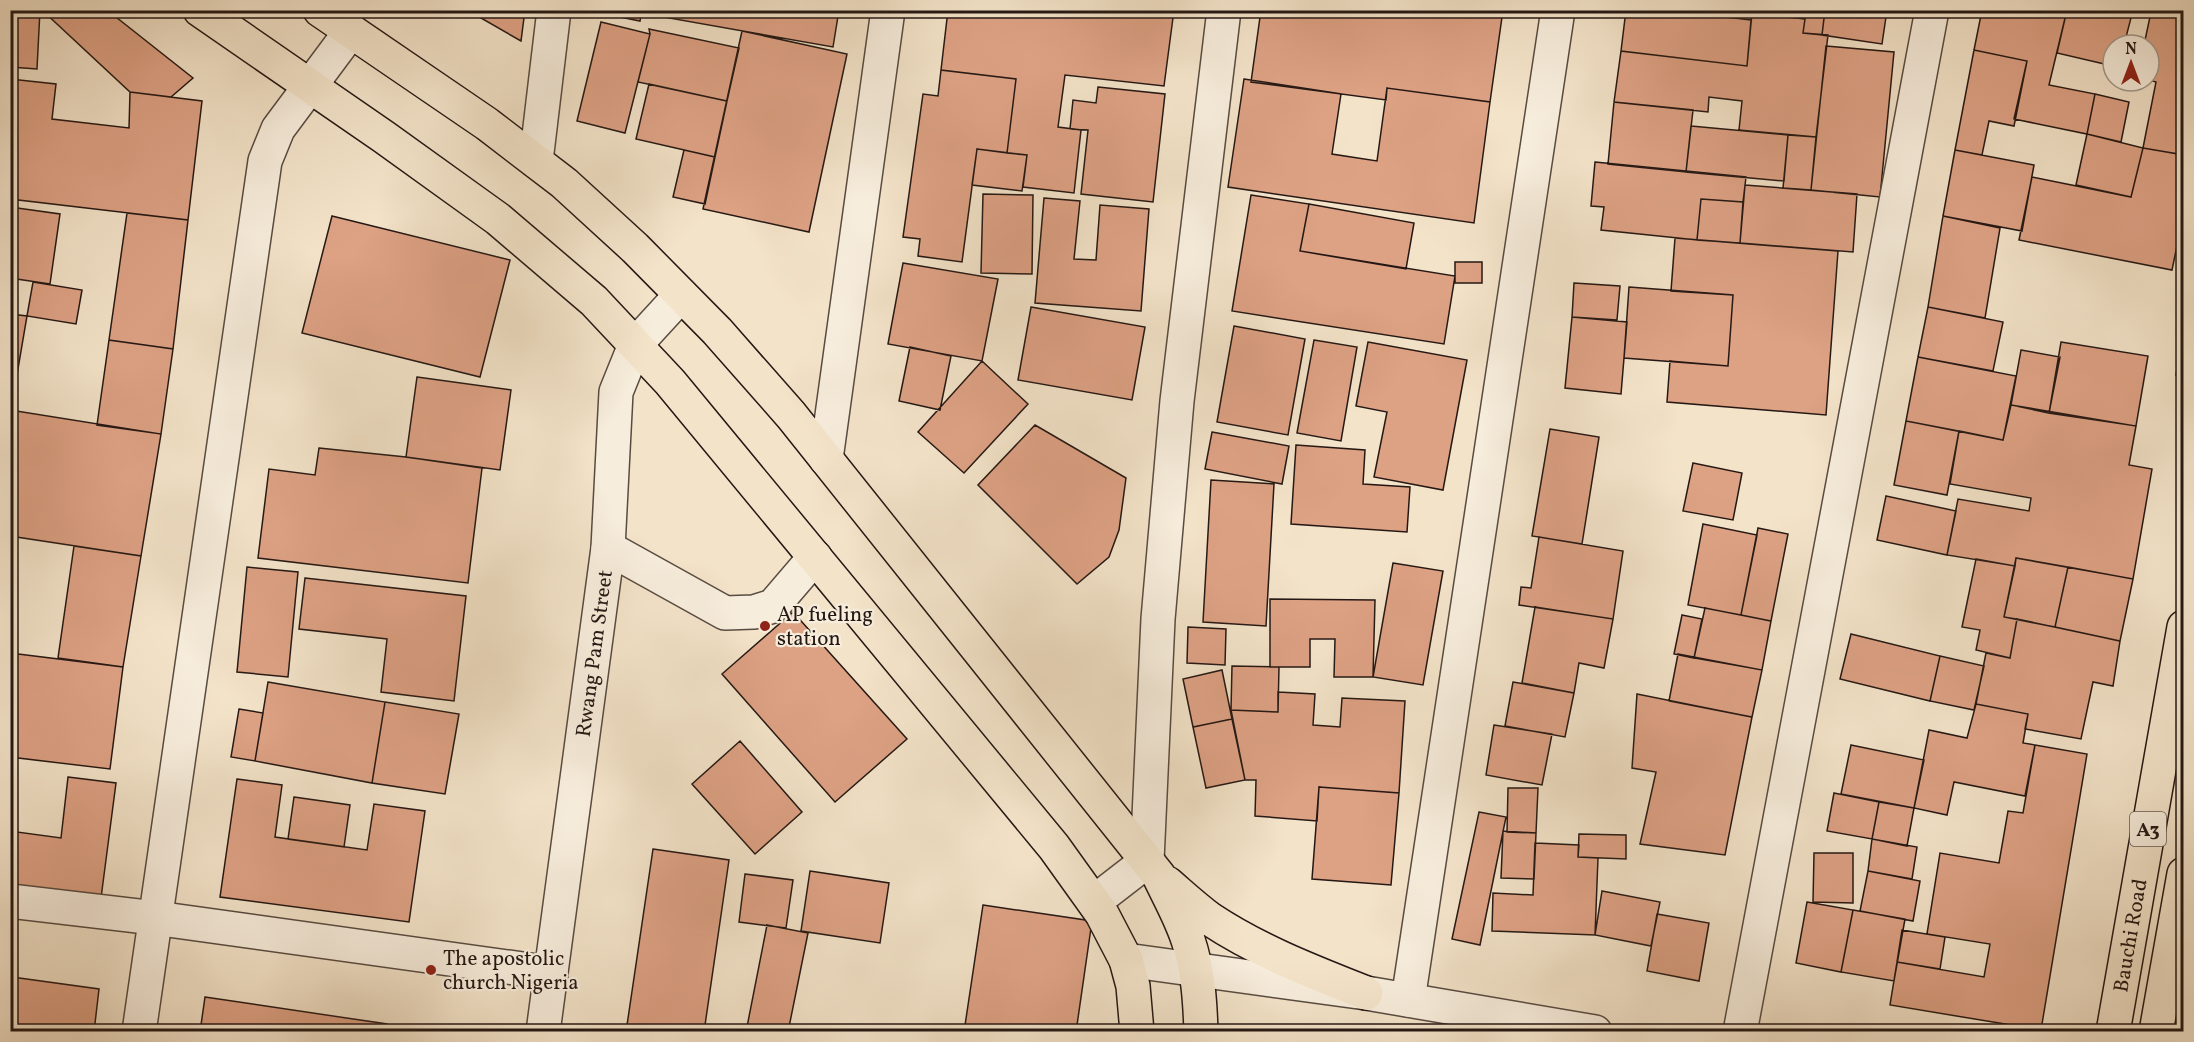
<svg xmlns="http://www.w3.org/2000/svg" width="2194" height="1042" font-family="Vollkorn,serif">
<rect width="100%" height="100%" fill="#f3e3c9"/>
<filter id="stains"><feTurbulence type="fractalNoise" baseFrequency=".00333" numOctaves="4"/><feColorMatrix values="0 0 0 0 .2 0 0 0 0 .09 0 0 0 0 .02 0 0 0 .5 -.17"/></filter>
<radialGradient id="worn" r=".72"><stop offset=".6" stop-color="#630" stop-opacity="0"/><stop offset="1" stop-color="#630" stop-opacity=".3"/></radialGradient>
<path fill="#dda184" stroke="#251814" stroke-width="1.5" d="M 10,10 L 40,10 L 37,69 L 10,67 Z
M 42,10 L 107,10 L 193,78 L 171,97 L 130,92 Z
M 467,10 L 525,10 L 521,41 Z
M 595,10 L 642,10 L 640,21 L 595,12 Z
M 653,10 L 839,10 L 833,47 L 652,15 Z
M 948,10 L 1174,10 L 1164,86 L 1065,75 L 1058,127 L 1081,130 L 1074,193 L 1023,187 L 1027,155 L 1007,153 L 1016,79 L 941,70 Z
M 1261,10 L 1503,10 L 1490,102 L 1387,88 L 1386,100 L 1251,82 Z
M 1626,10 L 1702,10 L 1701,14 L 1751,20 L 1747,66 L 1621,51 Z
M 1702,10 L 1825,10 L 1822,35 L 1803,33 L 1805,19 L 1752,13 L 1751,20 L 1701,14 Z
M 1825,10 L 1887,10 L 1882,44 L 1822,35 Z
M 1982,10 L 2050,10 L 2066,14 L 2049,85 L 2095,94 L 2087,134 L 2014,119 L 2027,61 L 1974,50 Z
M 2067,10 L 2133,10 L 2124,45 L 2113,45 L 2113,66 L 2057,53 Z
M 2141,10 L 2184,10 L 2184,19 Z
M 2151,12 L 2184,19 L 2184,155 L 2143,148 L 2156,82 L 2149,80 L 2149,45 L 2144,45 Z
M 1752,13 L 1805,19 L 1803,33 L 1828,35 L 1816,137 L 1739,130 L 1742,101 L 1709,97 L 1708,112 L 1614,102 L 1621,51 L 1747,66 Z
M 601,22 L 650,34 L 625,133 L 577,121 Z
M 649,29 L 739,48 L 727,101 L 638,82 L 650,34 Z
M 742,31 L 847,54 L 809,232 L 703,209 Z
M 1826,46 L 1894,52 L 1880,197 L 1811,190 Z
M 1974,50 L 2027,61 L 2014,126 L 1989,121 L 1982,155 L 1955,150 Z
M 941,70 L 1016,79 L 1007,153 L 977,149 L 962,262 L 918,256 L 920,239 L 903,237 L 923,94 L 938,96 Z
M 10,79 L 56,84 L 52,119 L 129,128 L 130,92 L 202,101 L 188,220 L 10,199 Z
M 1244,79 L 1341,94 L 1332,154 L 1377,161 L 1387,88 L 1490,102 L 1474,223 L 1228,187 Z
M 649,84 L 727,101 L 715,157 L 636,139 Z
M 1098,87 L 1165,94 L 1153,202 L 1081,194 L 1088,130 L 1070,129 L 1073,100 L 1096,103 Z
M 2095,94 L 2129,102 L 2121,142 L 2087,134 Z
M 1614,102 L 1693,110 L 1686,172 L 1608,164 Z
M 1691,126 L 1788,135 L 1784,181 L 1686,172 Z
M 2087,134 L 2143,148 L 2131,197 L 2076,185 Z
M 1788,135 L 1816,137 L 1811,190 L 1783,188 Z
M 2143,148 L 2184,155 L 2184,212 L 2172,270 L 2019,240 L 2032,177 L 2131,197 Z
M 977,149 L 1027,155 L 1022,191 L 972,185 Z
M 684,150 L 715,157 L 705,204 L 673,197 Z
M 1955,150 L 2034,165 L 2022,231 L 1943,216 Z
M 1595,162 L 1746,177 L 1743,202 L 1701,199 L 1697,240 L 1601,230 L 1604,207 L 1591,206 Z
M 1745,185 L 1857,194 L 1853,252 L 1740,243 Z
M 983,194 L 1033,195 L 1032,274 L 981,273 Z
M 1251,195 L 1309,204 L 1300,251 L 1455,276 L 1444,344 L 1232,311 Z
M 1044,198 L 1080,201 L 1074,259 L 1096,260 L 1100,205 L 1149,209 L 1141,311 L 1035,303 Z
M 1701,199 L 1743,202 L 1740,243 L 1697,240 Z
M 1309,204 L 1414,223 L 1406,269 L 1300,251 Z
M 10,207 L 60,214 L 50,284 L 10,278 Z
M 127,213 L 188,220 L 173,349 L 109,340 Z
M 332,216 L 510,260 L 480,377 L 302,333 Z
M 1943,216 L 2000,228 L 1985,318 L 1928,307 Z
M 1675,238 L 1838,251 L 1826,415 L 1667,402 L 1670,361 L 1728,366 L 1733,295 L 1671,291 Z
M 1455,262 L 1482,262 L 1482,283 L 1455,283 Z
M 903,263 L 998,279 L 982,361 L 888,344 Z
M 33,282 L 82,290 L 76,324 L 27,316 Z
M 1574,283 L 1620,286 L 1617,320 L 1572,317 Z
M 1629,287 L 1733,295 L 1728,366 L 1624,358 Z
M 1031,307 L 1145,327 L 1132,400 L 1018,380 Z
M 1928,307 L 2003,322 L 1993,371 L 1918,357 Z
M 10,314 L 27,316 L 11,410 L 10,410 Z
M 1572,317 L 1627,322 L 1621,394 L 1565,388 Z
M 1234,326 L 1305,339 L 1288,435 L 1217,422 Z
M 2184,328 L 2184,376 L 2176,375 Z
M 109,340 L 173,349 L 161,434 L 97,425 Z
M 1314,340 L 1357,347 L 1341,441 L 1297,433 Z
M 1368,342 L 1467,360 L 1443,490 L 1374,477 L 1387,412 L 1356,406 Z
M 2061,342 L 2148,356 L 2136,426 L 2049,413 Z
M 910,347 L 951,356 L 940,410 L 899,401 Z
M 2021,350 L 2060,357 L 2049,413 L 2011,405 Z
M 1918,357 L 2016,376 L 2003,440 L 1906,421 Z
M 982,361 L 1028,404 L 964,473 L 918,432 Z
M 417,377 L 511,390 L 500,470 L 406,457 Z
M 2011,405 L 2136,426 L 2129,465 L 2152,469 L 2133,579 L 2016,558 L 2015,566 L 1947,555 L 1958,499 L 2029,511 L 2031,498 L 1950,484 L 1959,431 L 2003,440 Z
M 10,410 L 161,434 L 141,556 L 10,536 Z
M 1906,421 L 1959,431 L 1947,495 L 1894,485 Z
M 1035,425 L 1126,478 L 1119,530 L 1109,557 L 1077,584 L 978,485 Z
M 1550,429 L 1599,437 L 1582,544 L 1532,536 Z
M 1212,432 L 1289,446 L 1282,484 L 1205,469 Z
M 1296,445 L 1365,450 L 1363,484 L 1410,487 L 1407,532 L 1291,524 Z
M 319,448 L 406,457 L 482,468 L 468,583 L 258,558 L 269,469 L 315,475 Z
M 1693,463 L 1742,473 L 1733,520 L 1683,511 Z
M 1211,480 L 1274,484 L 1266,626 L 1203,622 Z
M 1886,496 L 1956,511 L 1947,555 L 1877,540 Z
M 1703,524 L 1757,535 L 1741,615 L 1688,605 Z
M 1758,528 L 1788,534 L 1771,621 L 1741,615 Z
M 1539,537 L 1623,551 L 1613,619 L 1519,605 L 1521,587 L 1531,588 Z
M 74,546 L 141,556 L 123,667 L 58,658 Z
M 2016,558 L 2068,567 L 2055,627 L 2004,617 Z
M 1976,559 L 2015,566 L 2004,617 L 2017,619 L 2010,658 L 1976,650 L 1980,630 L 1962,627 Z
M 1393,563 L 1443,571 L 1423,685 L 1373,677 Z
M 247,567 L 298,572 L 288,677 L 237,672 Z
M 2068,567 L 2133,579 L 2120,641 L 2055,627 Z
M 305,578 L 466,596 L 454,701 L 381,692 L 387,639 L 299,629 Z
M 1270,599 L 1375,600 L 1373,677 L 1334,677 L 1335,639 L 1310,639 L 1310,667 L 1270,667 Z
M 1535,607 L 1613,619 L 1604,668 L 1579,663 L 1574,693 L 1522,683 Z
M 1705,608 L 1771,621 L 1762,670 L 1694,658 Z
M 793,612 L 907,739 L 835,802 L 722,674 Z
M 1682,615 L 1702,619 L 1694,658 L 1674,654 Z
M 2017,619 L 2120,641 L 2113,686 L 2093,682 L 2081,739 L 2025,729 L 2028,714 L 1976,704 L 1986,653 L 2010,658 Z
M 1188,627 L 1226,629 L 1225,665 L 1187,663 Z
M 1851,634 L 1940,656 L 1930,701 L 1840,679 Z
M 10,653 L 123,667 L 110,769 L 10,757 Z
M 1678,654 L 1762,670 L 1752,717 L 1669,701 Z
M 1940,656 L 1984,666 L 1974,710 L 1930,701 Z
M 1232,666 L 1279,667 L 1278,712 L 1231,710 Z
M 1222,670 L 1232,719 L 1193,727 L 1183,679 Z
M 268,682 L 385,702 L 372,783 L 255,761 Z
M 1513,682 L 1574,693 L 1565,737 L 1505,726 Z
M 1278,692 L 1315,694 L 1313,725 L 1340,727 L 1342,698 L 1405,701 L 1399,793 L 1319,787 L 1317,821 L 1255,816 L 1256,780 L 1245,780 L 1231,710 L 1278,712 Z
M 1637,694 L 1752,717 L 1725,855 L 1640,844 L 1656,772 L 1632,768 Z
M 385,702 L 459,714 L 445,794 L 372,783 Z
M 1976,704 L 2028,714 L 2023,743 L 2035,745 L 2025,796 L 1954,782 L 1947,815 L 1914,808 L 1929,730 L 1967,738 Z
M 239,709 L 263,713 L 255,761 L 231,757 Z
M 1232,719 L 1245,780 L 1206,788 L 1193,727 Z
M 1494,725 L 1552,734 L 1542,785 L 1486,775 Z
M 740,741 L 802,812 L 755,854 L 692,784 Z
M 1851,745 L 1924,760 L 1914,808 L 1841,794 Z
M 2035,745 L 2087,754 L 2041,1030 L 1890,1005 L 1897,962 L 1984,977 L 1990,944 L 1927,934 L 1940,853 L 1999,863 L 2008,811 L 2023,813 Z
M 68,777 L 116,783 L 101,898 L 10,886 L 10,831 L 61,838 Z
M 237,779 L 282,785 L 275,837 L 367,850 L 374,804 L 425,811 L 409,922 L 220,897 Z
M 1319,787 L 1399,793 L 1391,885 L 1312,879 Z
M 1508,788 L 1538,788 L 1536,833 L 1507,832 Z
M 1834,793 L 1879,802 L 1872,839 L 1827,831 Z
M 294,797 L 350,805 L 344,847 L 288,839 Z
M 1879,802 L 1914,808 L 1907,846 L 1872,839 Z
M 1479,812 L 1506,817 L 1480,945 L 1452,939 Z
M 1503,831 L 1536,833 L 1534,879 L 1501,878 Z
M 1579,834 L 1626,835 L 1626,859 L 1578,857 Z
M 1872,839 L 1917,847 L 1912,879 L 1868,871 Z
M 1535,843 L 1579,845 L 1578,857 L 1598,858 L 1595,935 L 1492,931 L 1493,893 L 1533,895 Z
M 653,849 L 729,860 L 704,1032 L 626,1032 Z
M 1814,853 L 1853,853 L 1853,903 L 1813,902 Z
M 810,871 L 889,883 L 880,943 L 801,931 Z
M 1868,871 L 1920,881 L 1913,921 L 1860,911 Z
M 745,874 L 793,880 L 786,928 L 739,922 Z
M 1602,891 L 1660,902 L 1651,946 L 1595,935 Z
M 1807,902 L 1853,910 L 1841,972 L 1796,963 Z
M 983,905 L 1092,921 L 1076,1032 L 964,1032 Z
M 1853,910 L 1905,919 L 1894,981 L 1841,972 Z
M 1657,914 L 1709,923 L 1699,981 L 1647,971 Z
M 767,925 L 808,933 L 788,1032 L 746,1032 Z
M 1902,930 L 1945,937 L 1940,969 L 1897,962 Z
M 12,977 L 99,989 L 94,1032 L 10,1032 Z
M 205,997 L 387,1024 L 386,1032 L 200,1032 Z"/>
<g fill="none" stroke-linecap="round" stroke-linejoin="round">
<defs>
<g id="minor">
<path d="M 536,161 L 554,10"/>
<path d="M 826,459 L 888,10"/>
<path d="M 608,548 L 725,613 L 754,612 L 773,606 L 815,557"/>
<path d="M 10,901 L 155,918 L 551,973"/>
<path d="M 1094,902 L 1147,861 L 1158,619 L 1177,401 L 1224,10"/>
<path d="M 1126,960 L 1366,993 L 1595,1032"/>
<path d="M 1408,1000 L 1558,10"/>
<path d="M 139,1032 L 265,161 L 278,129 L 351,31"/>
<path id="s1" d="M 543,1032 L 608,548 L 616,392 L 635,345 L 681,295"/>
<path d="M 1740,1032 L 1932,10"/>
</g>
<path id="major" d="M 200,10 L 384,137 L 498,219 L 594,301 L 670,382 L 1054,847 L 1102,914 L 1126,960 L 1133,986 L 1137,1032
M 320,10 L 487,124 L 564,183 L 635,248 L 717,331 L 791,415 L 1159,876 C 1169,897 1181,918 1188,940 C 1198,969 1200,1001 1201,1032
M 1167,883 C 1181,895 1195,908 1210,919 C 1258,951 1313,972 1366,993"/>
<g id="highway">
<path id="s2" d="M 2113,1032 L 2184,627"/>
<path d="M 2156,1032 L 2184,874"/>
</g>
</defs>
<use href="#minor" stroke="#584b41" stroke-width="36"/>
<use href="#major" stroke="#251814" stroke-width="36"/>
<use href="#highway" stroke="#251814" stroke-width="36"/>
<use href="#minor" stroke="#f7eddc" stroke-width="33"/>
<use href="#major" stroke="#f3e3c9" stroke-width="33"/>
<use href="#highway" stroke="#f3e3c9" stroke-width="33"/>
</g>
<g fill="#8f2418" stroke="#f7eddc" stroke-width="2">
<circle cx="765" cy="626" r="6"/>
<circle cx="431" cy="970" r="6"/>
</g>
<g text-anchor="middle" stroke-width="4.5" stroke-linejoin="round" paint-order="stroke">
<rect fill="#f7eddc" stroke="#645850" stroke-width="1.5" x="2130" y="812" width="36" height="34" rx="4.5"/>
<g font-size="20" font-weight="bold" fill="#251814">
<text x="2148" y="836">A3</text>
</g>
<g font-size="21" fill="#251814" stroke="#f7eddc" text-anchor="start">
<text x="777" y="621">AP fueling<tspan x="777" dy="24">station</tspan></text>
<text x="443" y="965">The apostolic<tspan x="443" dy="24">church Nigeria</tspan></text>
</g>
<g font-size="21" fill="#251814" stroke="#f7eddc">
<text dy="7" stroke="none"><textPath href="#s1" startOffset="382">Rwang Pam Street</textPath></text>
<text dy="7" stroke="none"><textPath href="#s2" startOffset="98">Bauchi Road</textPath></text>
</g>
</g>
<rect width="2194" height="1042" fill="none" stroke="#f3e3c9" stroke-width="36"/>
<rect x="12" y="12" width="2170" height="1018" fill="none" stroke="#251814" stroke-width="3"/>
<rect x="18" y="18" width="2158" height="1006" fill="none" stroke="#251814" stroke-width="1.5"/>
<g transform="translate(2131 63)"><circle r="28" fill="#f7eddc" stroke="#a3988c" stroke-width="1.5"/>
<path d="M0-4.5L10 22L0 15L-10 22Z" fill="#8f2418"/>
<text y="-9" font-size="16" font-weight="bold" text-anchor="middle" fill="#251814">N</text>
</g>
<rect width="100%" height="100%" filter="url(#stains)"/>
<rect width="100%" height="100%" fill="url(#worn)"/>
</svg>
